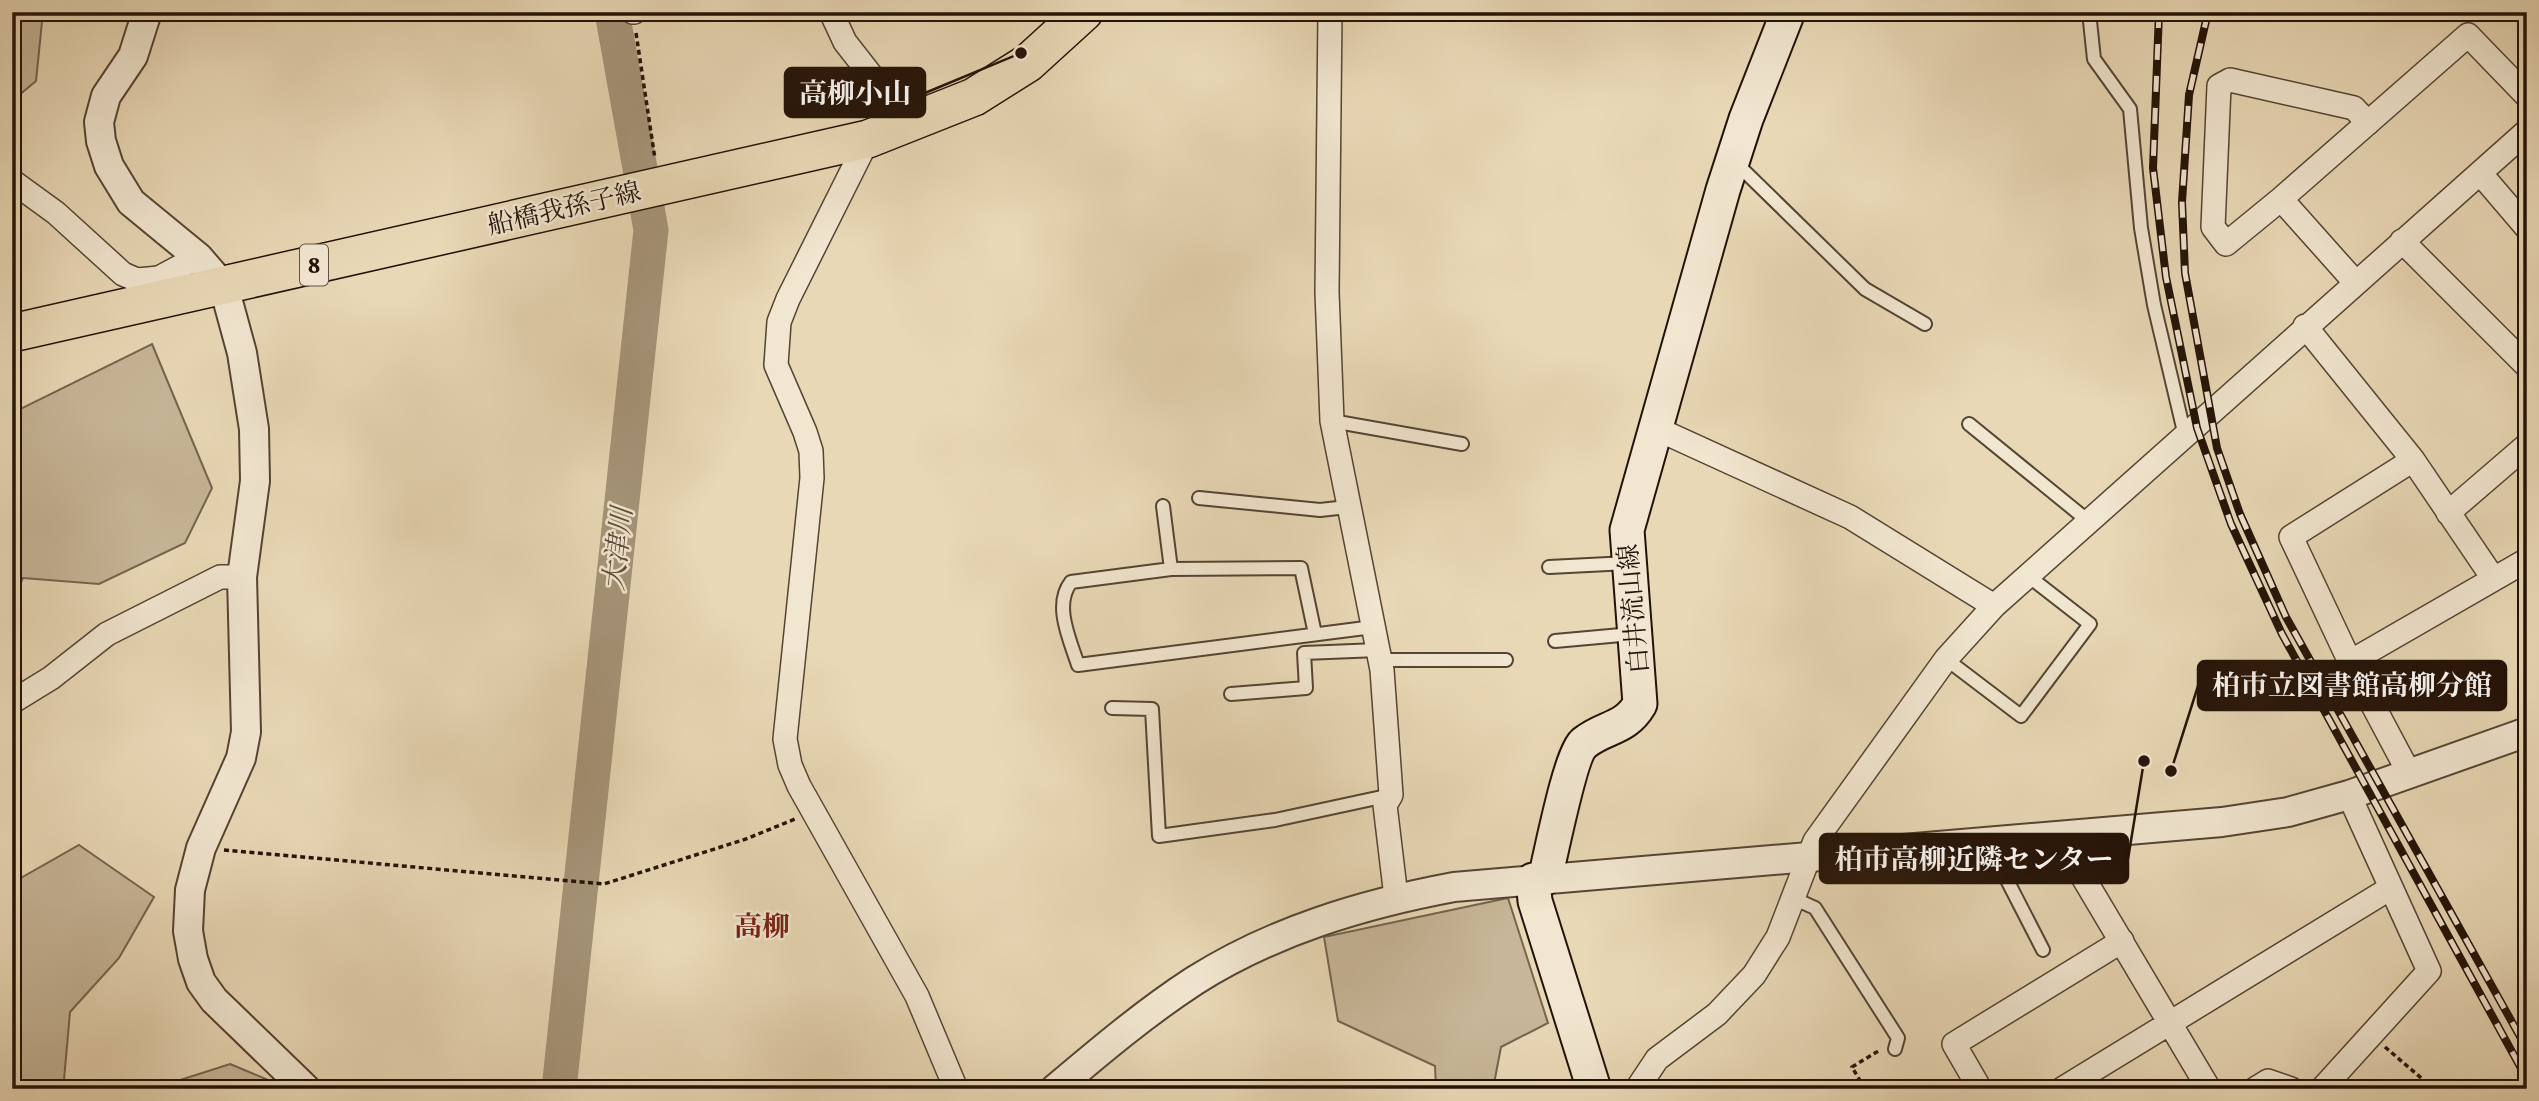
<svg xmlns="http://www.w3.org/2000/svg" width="2539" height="1101" font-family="Vollkorn,'Noto Serif JP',serif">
<rect width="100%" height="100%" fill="#e9d8b6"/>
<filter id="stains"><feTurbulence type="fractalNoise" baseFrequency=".00286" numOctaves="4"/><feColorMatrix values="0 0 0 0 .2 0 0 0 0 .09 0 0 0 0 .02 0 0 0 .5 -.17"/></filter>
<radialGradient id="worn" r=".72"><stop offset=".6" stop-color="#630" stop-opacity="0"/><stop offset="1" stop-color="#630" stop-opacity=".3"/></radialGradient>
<path fill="#c7b698" stroke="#756450" stroke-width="2" d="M 12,12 L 43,12 L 36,81 L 12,101 Z
M 152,344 L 212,488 L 185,543 L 99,584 L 23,578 L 12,601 L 12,413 Z
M 79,845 L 154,897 L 119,958 L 70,1012 L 64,1080 L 76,1089 L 12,1089 L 12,883 Z
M 1508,898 L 1548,1023 L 1501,1047 L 1493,1089 L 1436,1089 L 1435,1066 L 1338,1021 L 1324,937 Z
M 230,1064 L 290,1089 L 152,1089 Z"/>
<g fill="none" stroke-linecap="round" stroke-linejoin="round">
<path stroke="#a6957a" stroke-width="35" d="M 559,1089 L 651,230 L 612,12"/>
<defs>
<path id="service" d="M 2089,12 L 2094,59 L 2130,109 L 2141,228 L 2154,305 L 2185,436
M 1736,163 L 1865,289 L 1925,324
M 1332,421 L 1462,444
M 1969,424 L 2087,520
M 1199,498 L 1320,510 L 1347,507
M 1163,506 L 1171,569
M 1549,567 L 1628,563
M 1315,634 L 1301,568 L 1171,569 L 1071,582 C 1053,605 1070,640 1078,665 L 1373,627
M 1555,641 L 1632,634
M 1946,659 L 2021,716 L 2090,624 L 2027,575
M 1380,660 L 1506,660
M 1231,694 L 1306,688 L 1304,653 L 1378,650
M 1112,708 L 1152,709 L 1159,836 L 1275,820 L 1391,795
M 1987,841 L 2043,950
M 1795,899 L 1815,908 L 1898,1038 L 1895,1049"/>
<path id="minor" d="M 633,12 L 634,12
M 831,12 L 845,42 L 888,97 L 893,131
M 1330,12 L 1327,292 L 1332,421 L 1382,670 L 1391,795 L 1385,805 L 1396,897
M 868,139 L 788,299 L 779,322 L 776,365 L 805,432 L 811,451 L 812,478 L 785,739 L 790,765 L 799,786 L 917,996 L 956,1089
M 2480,173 L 2527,228
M 12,181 L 56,213 L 123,274 L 137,280 L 159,278 L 198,257
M 2281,199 L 2226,244 L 2213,227 L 2219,86 L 2230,80 L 2354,108 L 2368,123
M 2402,241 L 2527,366
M 2355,282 L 2281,199 L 2468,35 L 2527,96
M 2305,326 L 2413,460 L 2493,578
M 1655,428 L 1850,517 L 1994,606
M 2448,513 L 2527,445
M 2350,662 L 2527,560
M 12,702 L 51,678 L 107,634 L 220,577 L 242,577
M 2409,773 L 2350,662 L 2291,537 L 2413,460
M 2058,835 L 2209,1089
M 1637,1089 L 1657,1059 L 1717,1014 L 1754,975 L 1778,937 L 1815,841 L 1946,659 L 1994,606 L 2527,131
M 1980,1089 L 1954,1044 L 2122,941
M 2062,1089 L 2389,889
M 2255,1089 L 2268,1081 L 2291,1089
M 2322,1089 L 2429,971 L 2349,795"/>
<path id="tertiary" d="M 147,12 L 133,56 L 106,96 L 99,122 L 101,141 L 109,166 L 131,202 L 198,257 L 224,287 L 242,353 L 254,429 L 255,481 L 242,577 L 246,732 L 241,758 L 201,848 L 190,890 L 188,931 L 193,959 L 201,982 L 214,1000 L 306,1089
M 1055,1089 C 1100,1051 1145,1013 1194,981 C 1273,931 1363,904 1454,887 L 2222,822 L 2288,812 L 2349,795 L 2527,732"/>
<path id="secondary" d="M 1594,1089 L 1535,901 L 1533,880 L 1545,878 C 1551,855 1570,755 1584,743 C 1605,726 1625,730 1640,704 L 1627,530 L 1723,190 L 1746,119 L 1788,12"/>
<path id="primary" d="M 12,333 L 868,139 L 974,97 L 1028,63 L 1084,12"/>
</defs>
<use href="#service" stroke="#544433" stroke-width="16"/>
<use href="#minor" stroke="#544433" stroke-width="26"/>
<use href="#tertiary" stroke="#544433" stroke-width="32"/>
<use href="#secondary" stroke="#231207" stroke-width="37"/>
<use href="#primary" stroke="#231207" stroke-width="40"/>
<path stroke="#231207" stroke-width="3.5" stroke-dasharray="5 3.5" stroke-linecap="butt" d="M 636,33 L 655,159
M 224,850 L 604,884 L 746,839 L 795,819
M 2385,1047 L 2434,1089
M 1865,1089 L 1852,1067 L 1880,1050"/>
<use href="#service" stroke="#f1e6d0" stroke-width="12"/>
<use href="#minor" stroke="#f1e6d0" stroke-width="23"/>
<use href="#tertiary" stroke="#f1e6d0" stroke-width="28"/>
<use href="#secondary" stroke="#f1e6d0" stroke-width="33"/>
<use href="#primary" stroke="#e9d8b6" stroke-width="37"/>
<defs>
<path id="rail" d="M 2159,12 L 2153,168 L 2166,277 L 2197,428 L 2231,524 L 2282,634 L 2527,1079
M 2208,12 L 2189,95 L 2182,202 L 2185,273 L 2217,448 L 2240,514 L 2286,617 L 2527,1049"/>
</defs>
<use href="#rail" stroke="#231207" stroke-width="8"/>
<use href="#rail" stroke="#f1e6d0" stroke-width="5" stroke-dasharray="16" stroke-linecap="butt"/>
</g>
<g text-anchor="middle" stroke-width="5" stroke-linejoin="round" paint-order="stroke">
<rect fill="#f1e6d0" stroke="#615243" stroke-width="2" x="300" y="244.5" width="28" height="41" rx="5"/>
<g font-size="24" font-weight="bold" fill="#231207">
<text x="314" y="273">8</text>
</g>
<g font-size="26" fill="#231207" stroke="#f1e6d0">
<text transform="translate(564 208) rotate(-13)" y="9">船橋我孫子線</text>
<text transform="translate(1633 609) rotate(-95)" y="9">白井流山線</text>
</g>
<g font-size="28" font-style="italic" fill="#5e4d3b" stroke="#f1e6d0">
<text transform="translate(617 549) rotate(-84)" y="10">大津川</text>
</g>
<g font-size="28" font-weight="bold" fill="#7a1f14" stroke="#f1e6d0">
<text x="762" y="936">高柳</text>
</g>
</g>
<path fill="none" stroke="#231207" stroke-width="2.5" d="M1021 53L925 93M2171 771L2198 686M2144 761L2128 859"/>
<g fill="#231207" stroke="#f1e6d0" stroke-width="2.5">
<circle cx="1021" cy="53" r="7"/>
<circle cx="2171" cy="771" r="7"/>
<circle cx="2144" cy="761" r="7"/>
</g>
<g fill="#231207" stroke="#231207" stroke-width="2.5">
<rect x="785" y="68" width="140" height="49" rx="7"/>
<rect x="2198" y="661" width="308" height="49" rx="7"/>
<rect x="1820" y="834" width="308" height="49" rx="7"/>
</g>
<g font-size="28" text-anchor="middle" font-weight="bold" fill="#fff">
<text x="855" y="103">高柳小山</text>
<text x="2352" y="695">柏市立図書館高柳分館</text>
<text x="1974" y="869">柏市高柳近隣センター</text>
</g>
<rect width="2539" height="1101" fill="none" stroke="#e9d8b6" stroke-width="42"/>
<rect x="14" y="14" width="2511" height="1073" fill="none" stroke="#231207" stroke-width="3.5"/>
<rect x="21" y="21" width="2497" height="1059" fill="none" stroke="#231207" stroke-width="2"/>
<rect width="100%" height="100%" filter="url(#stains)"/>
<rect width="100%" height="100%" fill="url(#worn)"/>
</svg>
